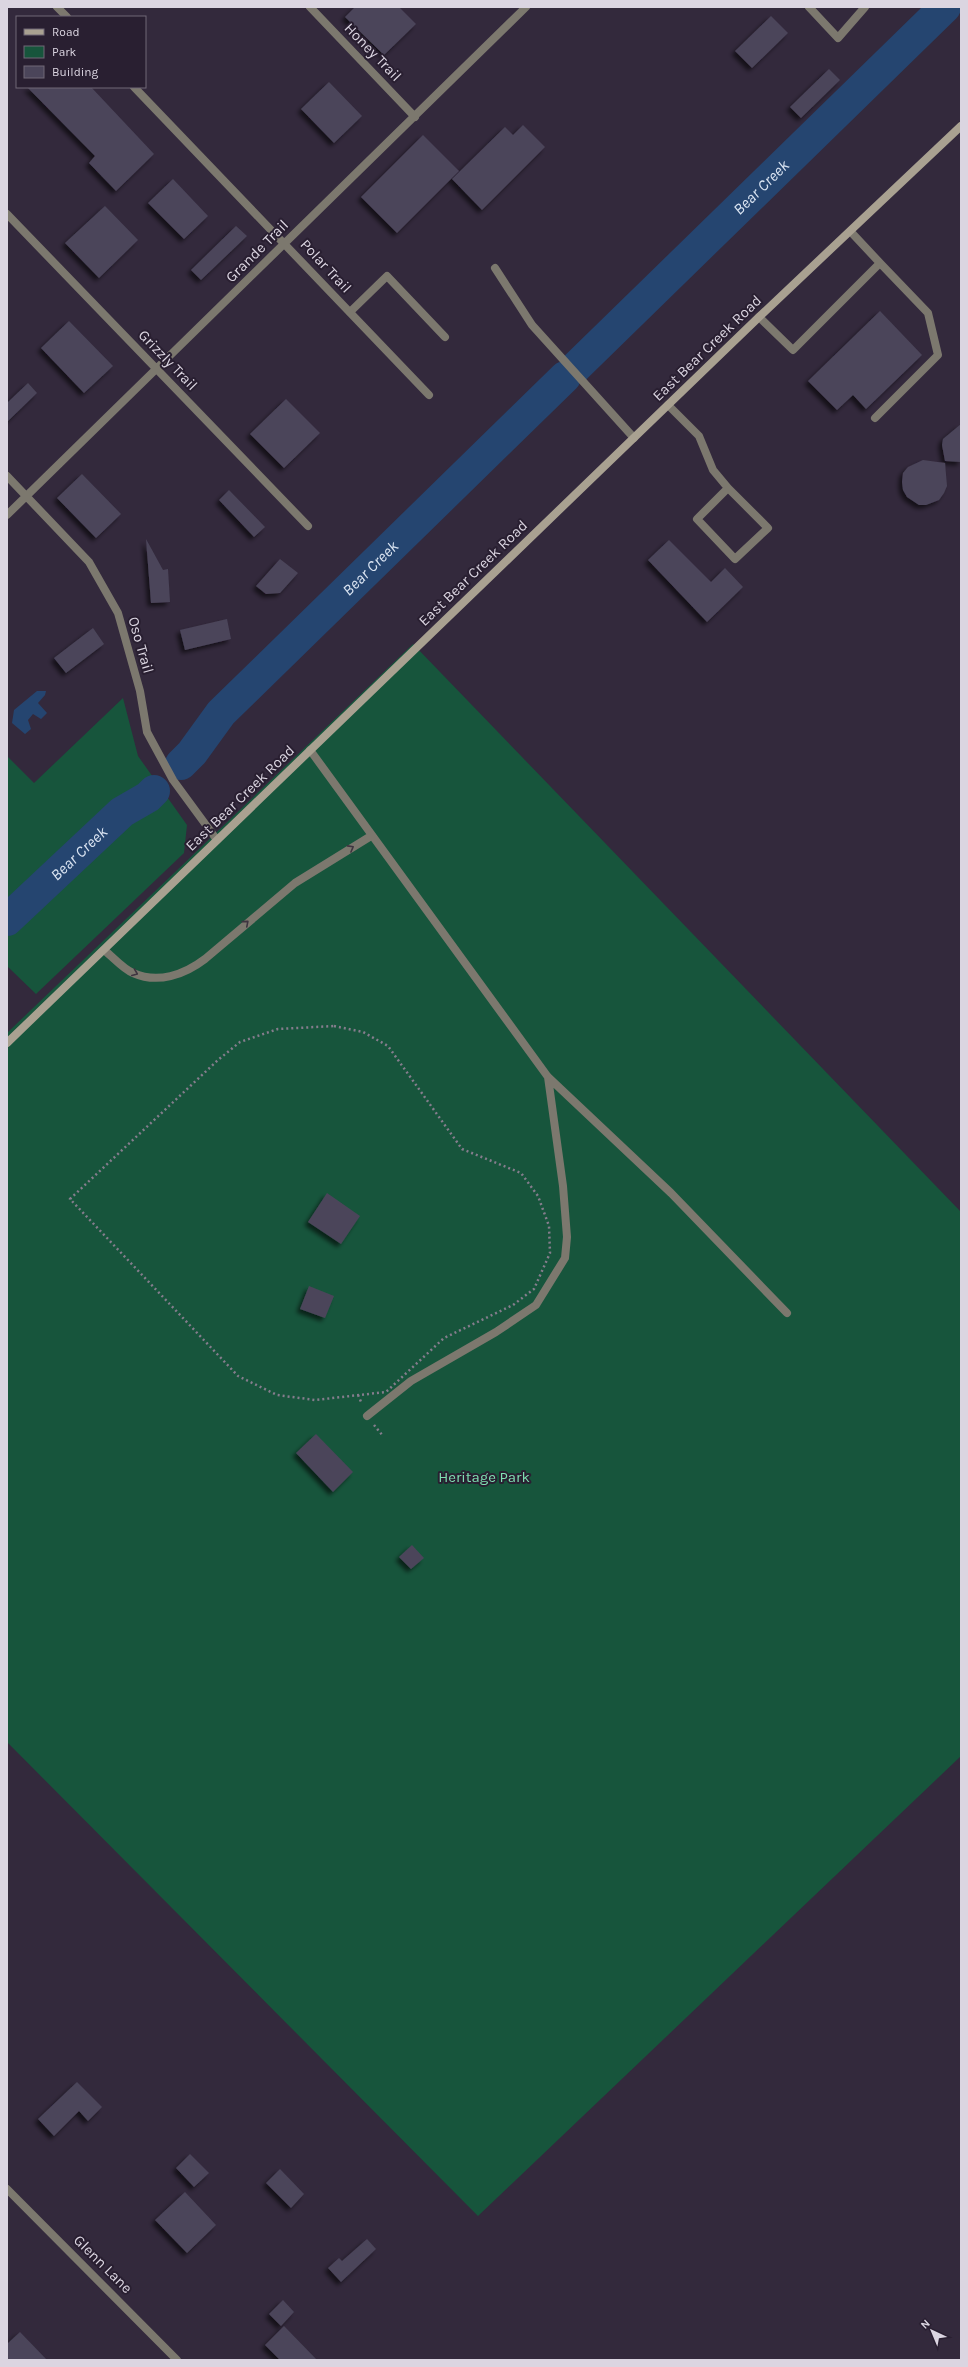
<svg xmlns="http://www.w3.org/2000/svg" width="968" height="2367" font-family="Karla,sans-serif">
<defs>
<filter id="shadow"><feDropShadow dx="-3.5" dy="3.5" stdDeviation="2" flood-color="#0009"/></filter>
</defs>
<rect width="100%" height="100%" fill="#33293c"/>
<path fill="#17553c" d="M 413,644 L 961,1212 L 961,1756 L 478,2216 L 7,1742 L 7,1033 Z
M 123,698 L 138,756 L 187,825 L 184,853 L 36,994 L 7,966 L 7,756 L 34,783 Z"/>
<path fill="#254570" d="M 37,691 L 46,691 L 45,695 L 38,703 L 47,713 L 41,719 L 33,714 L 28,720 L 31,729 L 25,734 L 12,723 L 14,710 Z"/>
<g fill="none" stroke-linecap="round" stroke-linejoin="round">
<g stroke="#254570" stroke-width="32">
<path id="s1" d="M 576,367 L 945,7"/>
<path id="s2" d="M 181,764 L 192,753 L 221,713 L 565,377"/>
<path id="s3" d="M 7,920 L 122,812 L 148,797 L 154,791"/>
</g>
</g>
<path fill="#4b455a" filter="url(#shadow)" d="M 355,7 L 399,7 L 416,24 L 384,55 L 345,17 Z
M 771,16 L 788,33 L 752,68 L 735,51 Z
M 829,69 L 840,80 L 801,118 L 790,107 Z
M 329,82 L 362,116 L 334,143 L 301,109 Z
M 27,87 L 91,87 L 154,154 L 116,191 L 89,163 L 95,156 Z
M 523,125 L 545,147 L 482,210 L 452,179 L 505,127 L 513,135 Z
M 423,135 L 459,171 L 397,233 L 361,197 Z
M 173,179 L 208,216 L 184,239 L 148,203 Z
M 105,206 L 138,240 L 99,278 L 65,243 Z
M 236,226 L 247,236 L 201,280 L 191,270 Z
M 880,311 L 922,355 L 866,409 L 853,395 L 837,410 L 808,381 Z
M 69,321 L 113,366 L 84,393 L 41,348 Z
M 28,383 L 37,393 L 7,422 L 7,403 Z
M 286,399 L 320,433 L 284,468 L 250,434 Z
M 961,424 L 961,462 L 945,461 L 942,445 L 943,439 Z
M 923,460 L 945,463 L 947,486 L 944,493 L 939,500 L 926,505 L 919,505 L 907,497 L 903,490 L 902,482 L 903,473 L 908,467 Z
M 82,474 L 121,514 L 96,538 L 57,498 Z
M 229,490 L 265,527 L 254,537 L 219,500 Z
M 146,539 L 163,570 L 168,569 L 170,602 L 151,603 Z
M 669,540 L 711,582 L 725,568 L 743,587 L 707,622 L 648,560 Z
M 280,559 L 298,573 L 280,593 L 266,594 L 256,586 Z
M 227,619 L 231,639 L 185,650 L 180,630 Z
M 93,628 L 104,644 L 66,673 L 54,658 Z
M 327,1193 L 360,1216 L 341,1244 L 308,1222 Z
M 309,1286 L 334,1296 L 325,1318 L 300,1309 Z
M 316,1434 L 353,1472 L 333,1492 L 296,1453 Z
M 412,1545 L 424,1558 L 411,1569 L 399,1557 Z
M 77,2082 L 102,2107 L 88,2121 L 79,2111 L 54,2136 L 38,2119 Z
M 190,2154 L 209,2173 L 194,2187 L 176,2168 Z
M 280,2169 L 304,2194 L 291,2208 L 266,2183 Z
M 185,2192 L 216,2225 L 187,2253 L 155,2220 Z
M 367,2239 L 376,2249 L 341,2282 L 328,2268 L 339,2258 L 342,2261 Z
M 283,2300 L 294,2312 L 281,2326 L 269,2314 Z
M 284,2326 L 317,2360 L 280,2360 L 265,2345 Z
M 20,2332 L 47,2360 L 7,2360 L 7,2344 Z"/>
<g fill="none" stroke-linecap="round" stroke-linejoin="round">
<path stroke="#857d8d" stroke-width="2.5" stroke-dasharray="2 3" stroke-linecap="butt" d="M 334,1026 L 363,1032 L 388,1046 L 462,1149 L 521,1173 L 538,1196 L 549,1226 L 550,1253 L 534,1289 L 513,1305 L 444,1338 L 386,1392 L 315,1400 L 277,1395 L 238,1376 L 70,1199 L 218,1060 L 240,1042 L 278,1029 Z
M 358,1395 L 362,1404
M 374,1425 L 383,1436"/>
<path stroke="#7c786e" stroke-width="8" d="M 851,232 L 880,263
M 495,268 L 532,325 L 634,438
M 350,312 L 387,276 L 445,337
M 759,317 L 793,350 L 880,263 L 928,313 L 938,355 L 875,418
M 668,405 L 699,436 L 713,470 L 728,488
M 728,488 L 768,528 L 735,559 L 697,519 Z
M 310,750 L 548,1077 L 671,1193 L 787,1313
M 104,950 C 113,957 123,969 133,973 C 158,984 184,975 205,959 L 295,883 L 371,836
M 367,1416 L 411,1381 L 496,1332 L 536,1305 L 565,1258 L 567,1237 L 563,1186 L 548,1077"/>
<path stroke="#7c786e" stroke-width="8" d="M 57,7 L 67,17
M 310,7 L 415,117
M 809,7 L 838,38 L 865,7
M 134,87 L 429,395
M 7,214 L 308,526
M 7,476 L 89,562 L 118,613 L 140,691 L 147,732 L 173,780 L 217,840
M 7,515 L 526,7
M 7,2189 L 177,2360"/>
<path stroke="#a9a191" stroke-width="8" d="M 7,1043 L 759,317 L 961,126"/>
</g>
<defs><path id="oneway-chevron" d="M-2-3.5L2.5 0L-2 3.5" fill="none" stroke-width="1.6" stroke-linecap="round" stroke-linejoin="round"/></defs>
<g stroke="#3e3540">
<use href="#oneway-chevron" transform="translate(351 848) rotate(-29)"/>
<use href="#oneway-chevron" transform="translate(246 923) rotate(-41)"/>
<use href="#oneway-chevron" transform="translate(135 973) rotate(22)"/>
</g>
<g text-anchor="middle" stroke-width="4" stroke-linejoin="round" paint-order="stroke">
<g font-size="15" fill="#dbd5e1" stroke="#291f31">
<text transform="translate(373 52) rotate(46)" y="5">Honey Trail</text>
<text transform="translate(257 251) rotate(-45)" y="5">Grande Trail</text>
<text transform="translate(326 266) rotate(47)" y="5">Polar Trail</text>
<text transform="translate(707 348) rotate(-44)" y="5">East Bear Creek Road</text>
<text transform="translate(168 360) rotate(46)" y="5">Grizzly Trail</text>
<text transform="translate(473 573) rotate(-44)" y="5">East Bear Creek Road</text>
<text transform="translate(141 645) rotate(74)" y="5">Oso Trail</text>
<text transform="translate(240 798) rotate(-44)" y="5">East Bear Creek Road</text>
<text transform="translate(103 2264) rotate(45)" y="5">Glenn Lane</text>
</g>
<g font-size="15" fill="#7fe0b2" stroke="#291f31">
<text x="484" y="1482">Heritage Park</text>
</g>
<g font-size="16" font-style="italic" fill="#dae4f2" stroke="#291f31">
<text dy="6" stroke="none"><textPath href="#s1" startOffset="258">Bear Creek</textPath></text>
<text dy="6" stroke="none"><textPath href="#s2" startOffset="273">Bear Creek</textPath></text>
<text dy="6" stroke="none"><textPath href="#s3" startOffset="98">Bear Creek</textPath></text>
</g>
</g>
<rect width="968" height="2367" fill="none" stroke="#dbd5e1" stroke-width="16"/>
<rect x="16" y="16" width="130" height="72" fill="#291f31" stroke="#706877"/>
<rect x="24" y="29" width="20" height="6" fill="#a9a191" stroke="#706877"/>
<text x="52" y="36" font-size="12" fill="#dbd5e1">Road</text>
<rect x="24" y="46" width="20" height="12" fill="#17553c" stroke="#706877"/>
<text x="52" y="56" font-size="12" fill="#dbd5e1">Park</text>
<rect x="24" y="66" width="20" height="12" fill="#4b455a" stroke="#706877"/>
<text x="52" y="76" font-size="12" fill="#dbd5e1">Building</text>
<g transform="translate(932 2331) rotate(316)" stroke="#291f31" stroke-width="3" paint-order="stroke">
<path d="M0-3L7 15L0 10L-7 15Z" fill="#dbd5e1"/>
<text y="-6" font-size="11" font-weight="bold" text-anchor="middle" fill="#dbd5e1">N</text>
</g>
</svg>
